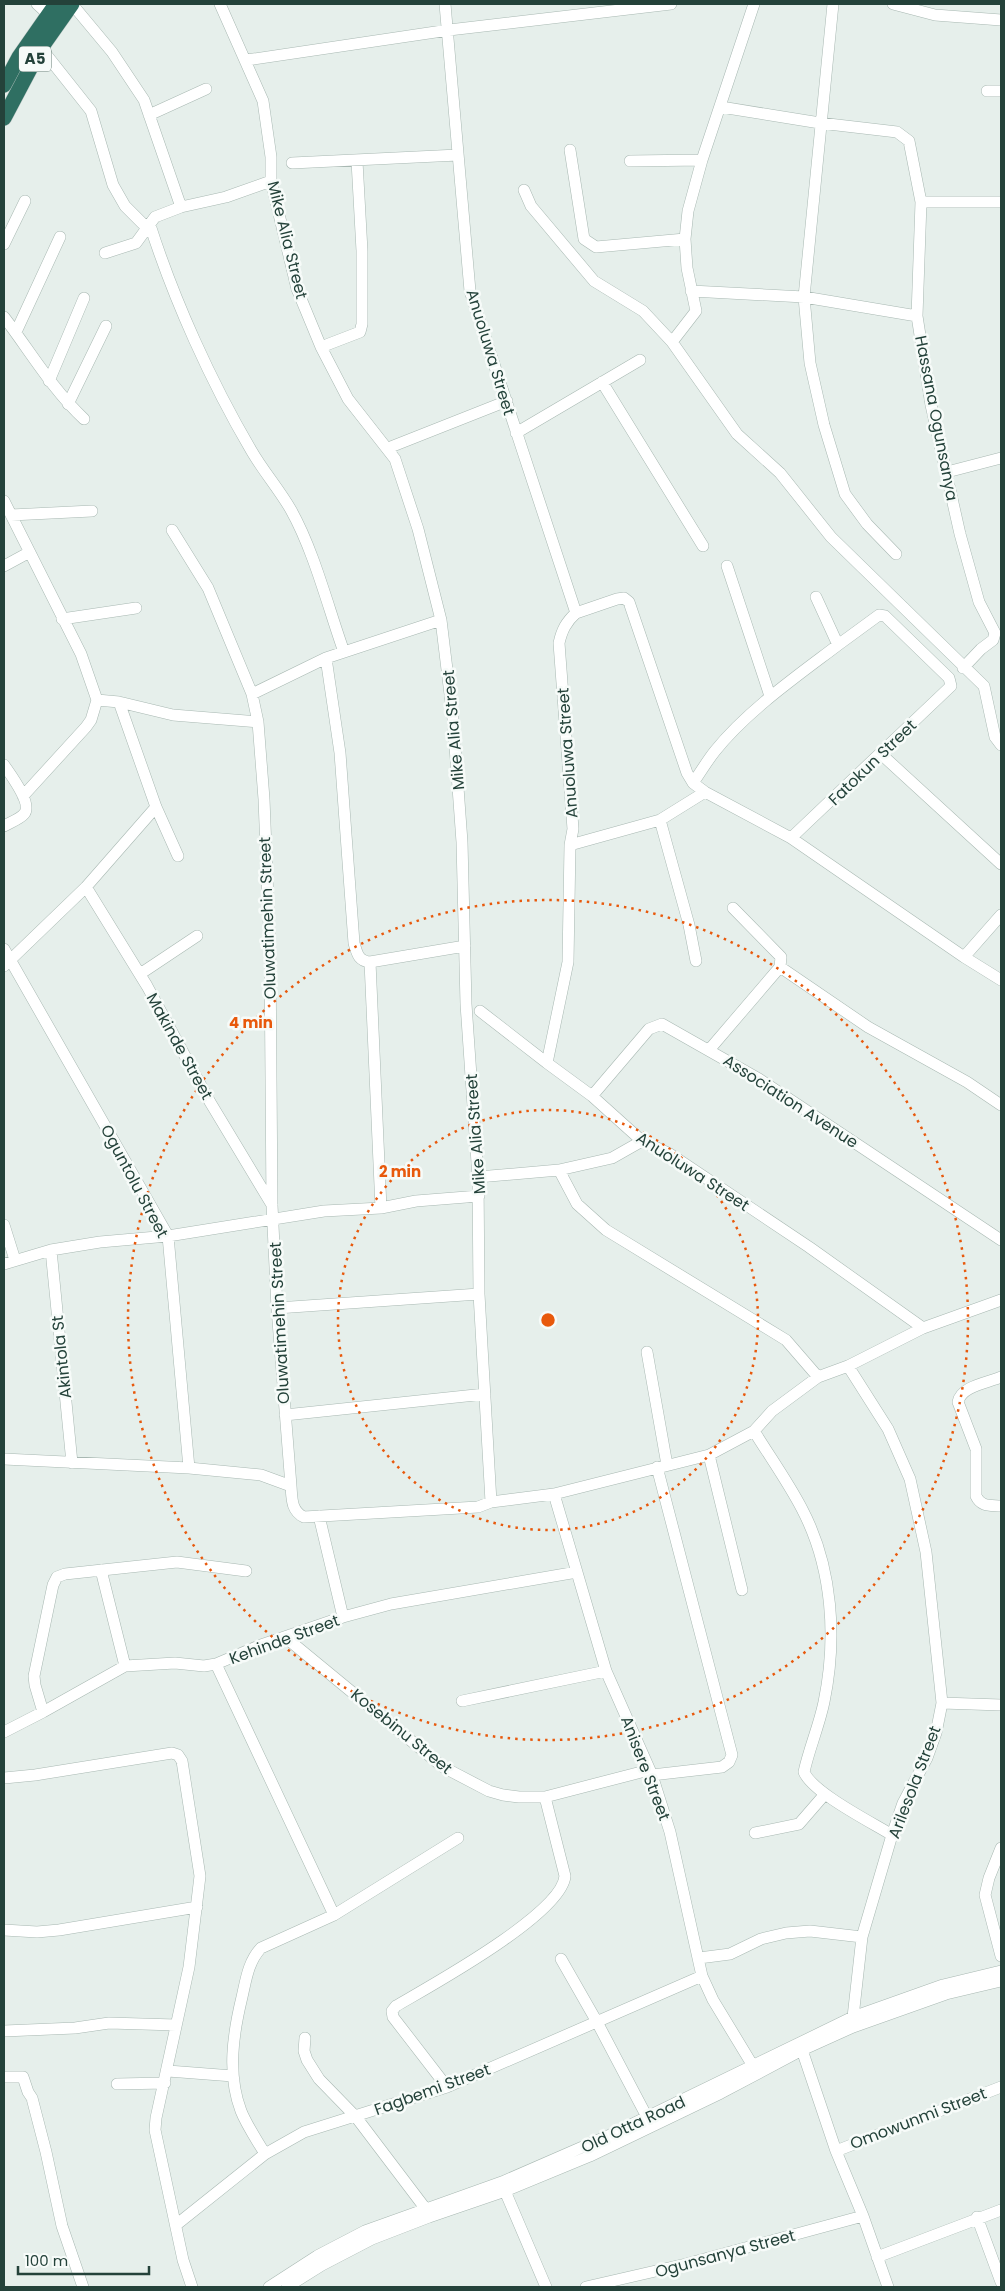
<svg xmlns="http://www.w3.org/2000/svg" width="1005" height="2291" font-family="Poppins,sans-serif">
<rect width="100%" height="100%" fill="#e6efeb"/>
<g fill="none" stroke-linecap="round" stroke-linejoin="round">
<defs>
<path id="minor" d="M 37,4 L 49,15
M 72,4 L 112,52 L 144,100 L 181,207
M 220,4 L 263,101 L 271,157 L 271,181 L 297,289 L 321,347 L 348,399 L 395,459 L 418,529 L 441,620 L 453,719 L 462,842 L 466,1004 L 478,1177 L 479,1294 L 491,1502
M 445,4 L 470,291 L 576,613 C 566,622 562,630 559,643 L 573,829 L 570,845 L 568,962 L 547,1063 L 592,1096 L 642,1141 L 670,1154 L 809,1247 L 923,1328
M 833,4 L 804,297 L 810,363 L 824,425 L 845,494 L 867,524 L 896,554
M 893,4 L 935,15 L 1001,20
M 41,48 L 91,111 L 113,185 L 125,206 L 142,223 L 150,225 C 174,300 211,382 251,450 C 263,471 279,489 291,510 C 314,551 328,607 344,652
M 247,60 L 449,30 L 671,4
M 987,91 L 1001,91
M 721,107 L 820,123 L 897,132 L 909,141 L 921,202 L 917,316 L 931,405 L 960,534 L 979,602 L 995,633 L 993,640 L 981,649 L 963,668
M 149,115 L 206,89
M 570,150 L 584,239 L 596,247 L 685,239
M 630,161 L 702,160
M 292,163 L 458,155
M 524,190 L 531,206 L 594,281 L 643,311 L 672,342 L 737,434 L 780,473 L 831,537 L 984,686 L 995,737 L 1001,745
M 921,202 L 1001,202
M 4,244 L 25,201
M 105,253 L 136,243 L 155,217 L 181,207 L 226,197 L 271,181
M 691,291 L 804,297 L 917,316
M 4,317 C 30,351 52,389 84,419
M 16,332 L 60,237
M 672,342 L 696,311 L 687,268 L 685,239 L 688,211 L 702,160 L 754,4
M 321,347 L 360,332 L 362,324 L 362,251 L 357,161
M 49,381 L 84,298
M 602,382 L 703,546
M 68,404 L 106,326
M 516,433 L 640,360
M 388,448 L 507,401
M 947,472 L 1001,458
M 4,501 L 81,654 L 97,700
M 11,515 L 92,511
M 172,530 L 208,588 L 252,694 L 258,722 L 264,799 L 270,951 L 272,1205 L 277,1308 L 291,1486
M 4,566 L 28,553
M 727,566 L 770,696
M 576,613 L 617,599 L 624,598 L 629,602 L 687,773 L 693,783 L 705,792 L 791,838 L 964,957 L 1001,980
M 62,619 L 136,608
M 326,658 L 340,753 L 354,943 C 357,953 358,961 370,962 L 381,1208
M 252,694 L 326,658 L 441,620
M 119,702 L 156,807 L 178,856
M 881,754 L 1001,864
M 4,765 C 10,774 33,804 24,814 C 20,819 9,823 4,826
M 693,783 C 700,773 707,761 715,751 C 747,711 797,676 838,645 L 816,597
M 23,796 L 86,727 L 91,720 L 97,700 L 119,702 L 173,715 L 258,722
M 660,820 L 689,925 L 696,961
M 791,838 L 951,686 L 949,678 L 885,616 L 879,615 L 838,645
M 570,845 L 660,820 L 705,792
M 86,887 L 147,986 L 210,1102 L 272,1205
M 4,949 L 168,1236 L 189,1468
M 964,957 L 1001,915
M 370,962 L 465,946
M 4,966 L 86,887 L 156,807
M 780,967 L 868,1027 L 967,1082 L 1001,1105
M 140,974 L 197,936
M 480,1011 L 547,1063
M 709,1050 L 780,967 L 781,957 L 733,908
M 592,1096 L 649,1029 L 662,1024 L 759,1079 L 1001,1240
M 559,1170 L 612,1158 L 642,1141
M 478,1177 L 559,1170 L 577,1204 L 606,1230 L 786,1340 L 818,1377
M 4,1225 L 15,1260
M 51,1250 L 72,1463
M 4,1264 L 51,1250 L 100,1242 L 168,1236 L 324,1211 L 381,1208 L 416,1201 L 479,1196
M 277,1308 L 479,1294
M 647,1352 L 667,1465
M 848,1366 L 888,1429 L 910,1479 L 926,1552 L 942,1703 L 936,1733 L 927,1758 L 903,1803 L 892,1835 L 862,1937 L 853,2017
M 1001,1377 C 987,1383 961,1386 958,1402 L 976,1449 L 976,1496 C 981,1507 990,1505 1001,1506
M 285,1415 L 485,1394
M 754,1431 C 770,1457 788,1482 802,1509 C 833,1568 837,1639 824,1702 C 819,1726 809,1749 804,1772 C 813,1793 871,1822 892,1835
M 709,1455 L 742,1590
M 4,1459 L 189,1468 L 261,1475 L 291,1486 C 292,1498 291,1511 304,1517 L 478,1507 L 491,1502 L 554,1494 L 709,1455 L 754,1431 L 772,1411 L 818,1377 L 848,1366 L 923,1328 L 1001,1300
M 554,1494 L 606,1671 L 652,1775 L 670,1832 L 702,1976 L 713,2000 L 753,2066
M 319,1516 L 343,1617
M 101,1570 L 125,1666
M 285,1637 L 443,1767 L 489,1791 L 503,1795 L 519,1797 L 545,1797 L 649,1770
M 216,1664 L 334,1915
M 462,1701 L 606,1671
M 942,1703 L 1001,1705
M 43,1712 L 35,1685 L 34,1676 L 53,1585 L 57,1577 L 65,1574 L 177,1562 L 246,1571
M 4,1732 L 43,1712 L 125,1666 L 175,1663 L 204,1666 L 216,1664 L 261,1645 L 343,1617 L 391,1604 L 577,1572
M 652,1775 L 722,1767 L 729,1762 L 732,1755 L 657,1467
M 4,1778 L 35,1775 L 172,1753 L 178,1755 L 182,1761 L 200,1876 L 189,1967 L 156,2118 L 155,2130 L 183,2260 L 192,2287
M 755,1833 L 799,1824 L 825,1794
M 1001,1848 L 989,1878 L 985,1895 L 1001,1956
M 4,1930 L 37,1932 L 59,1930 L 197,1907
M 699,1958 L 730,1954 L 761,1939 L 786,1933 L 810,1931 L 862,1937
M 561,1959 L 597,2022 L 647,2117
M 4,2031 L 75,2028 L 109,2023 L 176,2025
M 305,2038 L 304,2051 L 307,2060 L 319,2079 L 356,2117 L 425,2208
M 802,2050 L 836,2151 L 863,2216 L 888,2287
M 168,2071 L 233,2076
M 4,2077 L 23,2077 L 28,2092 L 32,2098 L 46,2152 L 62,2226 L 83,2287
M 117,2084 L 165,2083
M 447,2087 L 393,2017 L 392,2011 L 396,2006 C 430,1986 562,1914 565,1876 L 545,1797
M 836,2151 L 1001,2087
M 265,2154 C 257,2140 247,2126 241,2111 C 227,2074 233,2034 242,1997 C 246,1980 248,1962 261,1948 L 334,1915 L 458,1838
M 505,2191 L 546,2287
M 977,2217 L 1001,2282
M 176,2225 L 265,2154 L 304,2132 L 447,2087 L 702,1976
M 877,2257 L 1001,2210
M 269,2287 L 317,2256 L 365,2231 L 502,2182 L 610,2135 L 853,2017 L 943,1985 L 1001,1971
M 287,2287 L 322,2265 L 372,2239 L 429,2217 L 505,2191 L 590,2156 L 721,2093 L 802,2050 L 853,2027 L 946,1994 L 1001,1981
M 586,2287 L 686,2264 L 863,2216"/>
<path id="highway" d="M 4,85 L 19,57 L 56,4
M 4,118 L 41,48 L 72,4"/>
</defs>
<use href="#minor" stroke="#a8b8b2" stroke-width="12"/>
<use href="#highway" stroke="#c2cac8" stroke-width="16"/>
<use href="#minor" stroke="#fff" stroke-width="11"/>
<use href="#highway" stroke="#2f6f62" stroke-width="15"/>
</g>
<g fill="none" stroke="#e8590c" stroke-width="2.5" stroke-dasharray="2.5 5">
<circle cx="548" cy="1320" r="210"/>
<circle cx="548" cy="1320" r="420"/>
</g>
<g text-anchor="middle" stroke-width="5" stroke-linejoin="round" paint-order="stroke">
<rect fill="#f7fbf9" stroke="#637a73" stroke-width="1" x="19" y="46.5" width="32" height="25" rx="4"/>
<g font-size="15" font-weight="bold" fill="#24423a">
<text x="35" y="64">A5</text>
</g>
<g font-size="16" fill="#24423a" stroke="#f7fbf9">
<text transform="translate(288 240) rotate(76)" y="6">Mike Alia Street</text>
<text transform="translate(491 352) rotate(73)" y="6">Anuoluwa Street</text>
<text transform="translate(937 418) rotate(79)" y="6">Hassana Ogunsanya</text>
<text transform="translate(453 730) rotate(-95)" y="6">Mike Alia Street</text>
<text transform="translate(567 753) rotate(-94)" y="6">Anuoluwa Street</text>
<text transform="translate(872 762) rotate(-44)" y="6">Fatokun Street</text>
<text transform="translate(267 918) rotate(-92)" y="6">Oluwatimehin Street</text>
<text transform="translate(180 1046) rotate(61)" y="6">Makinde Street</text>
<text transform="translate(791 1101) rotate(33)" y="6">Association Avenue</text>
<text transform="translate(475 1134) rotate(-94)" y="6">Mike Alia Street</text>
<text transform="translate(693 1171) rotate(33)" y="6">Anuoluwa Street</text>
<text transform="translate(135 1181) rotate(62)" y="6">Oguntolu Street</text>
<text transform="translate(279 1323) rotate(-93)" y="6">Oluwatimehin Street</text>
<text transform="translate(61 1357) rotate(-96)" y="6">Akintola St</text>
<text transform="translate(284 1639) rotate(-20)" y="6">Kehinde Street</text>
<text transform="translate(402 1731) rotate(39)" y="6">Kosebinu Street</text>
<text transform="translate(646 1768) rotate(69)" y="6">Anisere Street</text>
<text transform="translate(914 1782) rotate(-69)" y="6">Arilesola Street</text>
<text transform="translate(432 2089) rotate(-20)" y="6">Fagbemi Street</text>
<text transform="translate(918 2118) rotate(-21)" y="6">Omowunmi Street</text>
<text transform="translate(633 2124) rotate(-25)" y="6">Old Otta Road</text>
<text transform="translate(725 2253) rotate(-15)" y="6">Ogunsanya Street</text>
</g>
</g>
<circle cx="548" cy="1320" r="8" fill="#e8590c" stroke="#f7fbf9" stroke-width="2.5"/>
<g font-size="15" text-anchor="middle" font-weight="bold" fill="#e8590c" stroke="#f7fbf9" stroke-width="5" stroke-linejoin="round" paint-order="stroke">
<text x="251" y="1028">4 min</text>
<text x="400" y="1177">2 min</text>
</g>
<rect width="1005" height="2291" fill="none" stroke="#24423a" stroke-width="10"/>
<path d="M18 2266v8h131v-8" fill="none" stroke="#24423a" stroke-width="2.5"/>
<text x="25" y="2266" font-size="15" fill="#24423a" stroke="#f7fbf9" stroke-width="4" paint-order="stroke">100 m</text>
</svg>
